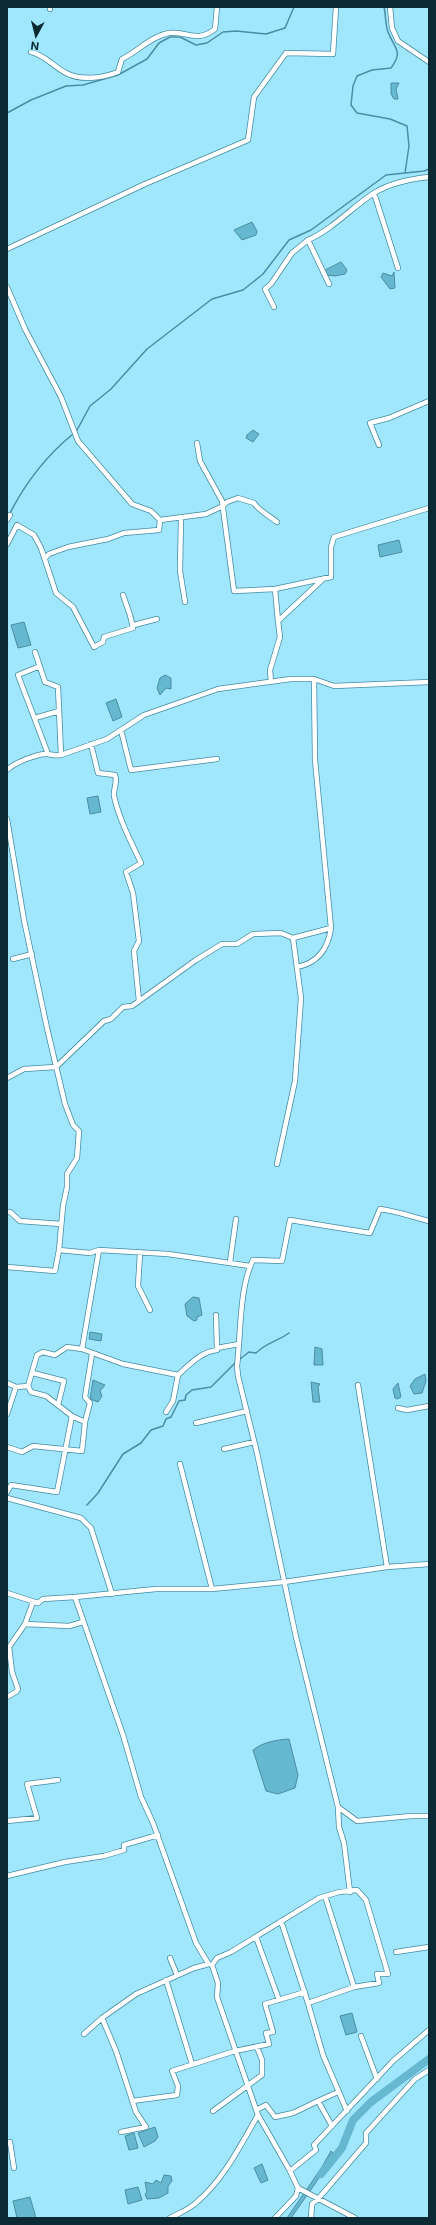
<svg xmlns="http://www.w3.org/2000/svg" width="436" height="2225" font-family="Inter,sans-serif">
<rect width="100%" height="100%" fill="#a0e7fe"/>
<path fill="#66b7d0" stroke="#4b8da1" d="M 391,83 L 399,83 L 396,89 L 398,99 L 394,99 L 391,94 Z
M 252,222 L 257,231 L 256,235 L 242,240 L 234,230 Z
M 341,262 L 347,270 L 345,274 L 335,276 L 327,275 L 325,270 Z
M 394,272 L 395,288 L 390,289 L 381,277 L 383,273 L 392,276 Z
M 253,430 L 259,434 L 253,442 L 246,438 L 247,435 Z
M 399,540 L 402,552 L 380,557 L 378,545 Z
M 24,622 L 31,645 L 18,648 L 11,625 Z
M 165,675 L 171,678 L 171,689 L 166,688 L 160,695 L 157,688 L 160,678 Z
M 116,699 L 122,717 L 113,721 L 106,703 Z
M 98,796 L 101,812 L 90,814 L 87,798 Z
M 193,1297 L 199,1298 L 202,1315 L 197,1317 L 197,1320 L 194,1321 L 187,1316 L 185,1304 Z
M 90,1332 L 102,1334 L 101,1341 L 89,1339 Z
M 315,1347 L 322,1349 L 323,1365 L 314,1365 Z
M 425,1374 L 426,1381 L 422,1393 L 414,1394 L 410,1386 L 415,1379 Z
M 93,1380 L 105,1385 L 100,1391 L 102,1396 L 98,1402 L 90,1399 Z
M 311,1382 L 320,1384 L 318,1387 L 320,1402 L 313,1402 Z
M 398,1383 L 401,1397 L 397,1399 L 395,1398 L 393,1389 Z
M 289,1739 L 298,1775 L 295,1788 L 278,1794 L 266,1791 L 253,1750 C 263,1742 276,1740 289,1739 Z
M 352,2013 L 357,2032 L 346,2035 L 340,2016 Z
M 155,2127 L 158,2137 L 155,2141 L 144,2147 L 138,2133 Z
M 134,2133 L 138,2148 L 129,2150 L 125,2136 Z
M 331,2151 L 333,2153 L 330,2157 L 326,2168 L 291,2218 L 287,2218 L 322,2167 Z
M 262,2164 L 268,2180 L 261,2183 L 254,2168 Z
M 164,2175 L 171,2176 L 172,2181 L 168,2186 L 168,2193 L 159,2198 L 147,2199 L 145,2194 L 147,2192 L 145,2182 L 153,2184 L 156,2180 L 161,2183 Z
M 138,2187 L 142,2200 L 128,2204 L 125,2190 Z
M 30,2197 L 36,2218 L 17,2218 L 13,2201 Z"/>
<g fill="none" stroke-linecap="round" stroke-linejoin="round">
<path stroke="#4b8da1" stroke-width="1.5" d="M 384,7 C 386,15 385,24 388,32 C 394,48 404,51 391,68 L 372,70 L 357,76 L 353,86 L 351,105 L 357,113 L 390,119 L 407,126 L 409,146 L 405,173
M 7,113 L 31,100 L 66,86 L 83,85 L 118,75 L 147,59 L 159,43 L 170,37 L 180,37 L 196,45 L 207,43 L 223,32 L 236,31 L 266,34 L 285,28 L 294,7
M 76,432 L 90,406 L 111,389 L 147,349 L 212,299 L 243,290 L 263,274 L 289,240 L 311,230 L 386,175 L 424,171 L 429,169
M 10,513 C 26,482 46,456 73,434
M 240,1359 L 249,1352 L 256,1353 C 266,1343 278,1341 289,1333
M 87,1505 L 98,1493 L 123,1454 L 141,1443 L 151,1430 L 163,1426 L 166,1419 L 171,1417 L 179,1401 L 185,1400 L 186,1395 L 192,1390 L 211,1387 L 235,1363"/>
<path stroke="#66b7d0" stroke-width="8" d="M 321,2174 L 342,2148 L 353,2120 L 371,2102 L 429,2059"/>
<defs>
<path id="minor" d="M 390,7 L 392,28 L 398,41 L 429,62
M 50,9 L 50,7
M 31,52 C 45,55 54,67 66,73 C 81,81 103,78 118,72 L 122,59 C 137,52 149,38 165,34 C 184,28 195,45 215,29 L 217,7
M 374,193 L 398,268
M 7,249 L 145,184 L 248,140 L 254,97 L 286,53 L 333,54 L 336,7
M 329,284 L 308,240 C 333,229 351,208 374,193 C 390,183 410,179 429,177
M 7,287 L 25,329 L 61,397 L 78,441 L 132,504 L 151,511 L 160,520
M 274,307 L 265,289 L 271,284 L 292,253 L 308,240
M 197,443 L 200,461 L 222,501 L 234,591 L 275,589
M 379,445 L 370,423 L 389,418 L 429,401
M 181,518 L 180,571 L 185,602
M 7,520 L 10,515
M 7,544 L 17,525 L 34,535 L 41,548 L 56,593 L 73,607 L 94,647 L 103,642 L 104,637 L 133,628 L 130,615 L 123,595
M 45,558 L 49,554 L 68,547 L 108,539 L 124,533 L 159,530 L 160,520 L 206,514 L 223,506 L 227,502 L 238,498 L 254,503 C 258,510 271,517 277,522
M 278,621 L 275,589 L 331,577 L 331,547 L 334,537 L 429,508
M 134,625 L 157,619
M 35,652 L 45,682 L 58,687 L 61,755 L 107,739 L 144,715 L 218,689 L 291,679 L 314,679 L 334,686 L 429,682
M 40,666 L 18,675 L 48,754
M 271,682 L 270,670 L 280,637 L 278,621 L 322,580
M 35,718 L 59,711
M 121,730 L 131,770 L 217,759
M 91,744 L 98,773 L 115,775 C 118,783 113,789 114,796 C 119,819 131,842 141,863 L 126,872 L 133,893 L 139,941 L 134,951 L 139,1001
M 7,770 C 14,763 38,753 48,754 C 53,755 56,756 61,755
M 7,819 L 24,920 L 47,1028 L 65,1104 L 73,1125 L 79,1131 L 77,1158 L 67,1174 L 67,1187 L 63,1206 L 59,1250 L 90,1253 L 99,1250 L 168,1254 L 250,1266
M 13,959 L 32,954
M 297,967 C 318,963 328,949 331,928 L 315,760 L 314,679
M 7,1078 L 24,1069 L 56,1067 L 104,1021 L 111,1019 L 123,1007 L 132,1006 L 196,960 L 222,944 L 237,944 L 253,934 L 281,933 L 293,938
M 277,1164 L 295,1081 L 301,998 L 293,938 L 331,928
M 7,1212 L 10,1212 L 20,1221 L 61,1224
M 429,1221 C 413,1217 396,1211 380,1209 L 370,1233 L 290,1220 L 282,1261 L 253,1260 C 239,1288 241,1334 237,1366 L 238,1376 L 257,1453 L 296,1637 L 338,1807 L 357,1821 L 411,1816 L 429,1816
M 140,1253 L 138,1286 L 150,1310
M 230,1262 L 236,1219
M 7,1267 L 55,1271 L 59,1250
M 216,1315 L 217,1348 L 239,1344
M 82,1349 L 123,1364 L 178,1375 C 190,1364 201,1352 217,1350 L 217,1348
M 33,1373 L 64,1381 L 58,1405
M 7,1383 L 16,1387
M 358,1385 L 387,1567
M 398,1408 L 407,1410 L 429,1406
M 166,1412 L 173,1401 L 178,1375
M 7,1414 L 16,1387 L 28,1386 L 37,1355 L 43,1352 L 55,1355 L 67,1347 L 82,1349 L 99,1250
M 85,1422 L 90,1403 L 85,1397 L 92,1354
M 196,1423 L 247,1411
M 7,1447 L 22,1452 L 33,1446 L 82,1451 L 85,1422 L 72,1416 L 46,1396 L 31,1392 L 28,1386
M 224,1449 L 254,1442
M 180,1464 L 212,1589
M 7,1492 L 11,1485 L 57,1492 L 72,1416
M 7,1498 L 81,1518 L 91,1528 L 112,1594
M 7,1593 L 38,1603 L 43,1599 L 75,1597
M 25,1624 L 69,1626 L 83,1622
M 7,1697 L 16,1692 L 18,1689 L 12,1672 L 9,1647 L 25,1624 L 33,1602
M 338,1807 L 339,1827 L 344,1843 L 350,1892
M 7,1821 L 37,1818 L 27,1784 L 58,1780
M 7,1876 L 65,1862 L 104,1856 L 124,1850 L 124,1845 L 158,1835
M 325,1896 L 354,1987
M 256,1937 L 279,2000
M 396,1952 L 429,1947
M 170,1958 L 177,1975
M 208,1963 L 196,1943 L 153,1823 L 141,1797 L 123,1735 L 75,1597 L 156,1589 L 212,1589 L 284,1582 L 387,1567 L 429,1564
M 166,1980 L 192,2064
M 308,2003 L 323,2055 L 347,2111
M 102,2018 L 116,2051 L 136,2112 L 146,2127 L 121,2132
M 84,2034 L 102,2018 L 136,1994 L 194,1968 L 209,1964
M 361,2036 L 377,2079
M 132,2101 L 177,2095 L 178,2086 L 172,2071 L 235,2051 L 269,2044 L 266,2033 L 273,2032 L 265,2004 L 305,1992
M 256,2110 L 266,2105 L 275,2117 L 293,2113 L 318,2101
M 213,2111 L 262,2075 L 262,2060 L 257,2047
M 332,2126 L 318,2101 L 338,2092
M 7,2143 L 10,2142 L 14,2168
M 290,2171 L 316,2150 L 314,2145 L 393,2061 L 429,2030
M 298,2188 L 355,2218
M 170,2218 C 179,2213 190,2209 197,2202 C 224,2179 240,2146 258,2115
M 275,2218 L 296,2196 L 298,2188 L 290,2171 L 258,2115 L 217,1997 L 218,1983 L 212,1965 L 217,1958 L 231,1952 L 319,1898 L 339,1892 L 357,1890 L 366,1900 L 388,1974 L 377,1974 L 379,1983 L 354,1987 L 308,2003 L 281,1921
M 311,2218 L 312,2204 L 318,2199 L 366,2143 L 366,2133 L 415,2079 L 429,2070"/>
</defs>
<use href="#minor" stroke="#448ba0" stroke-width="6"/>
<use href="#minor" stroke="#fff" stroke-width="4.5"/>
</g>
<rect width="436" height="2225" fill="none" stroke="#0c2a33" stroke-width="16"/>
<g transform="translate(36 36) rotate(187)" stroke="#a0e7fe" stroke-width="3" paint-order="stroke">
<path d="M0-3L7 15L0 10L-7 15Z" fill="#0c2a33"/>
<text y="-6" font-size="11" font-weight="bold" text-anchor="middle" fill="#0c2a33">N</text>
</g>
</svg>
